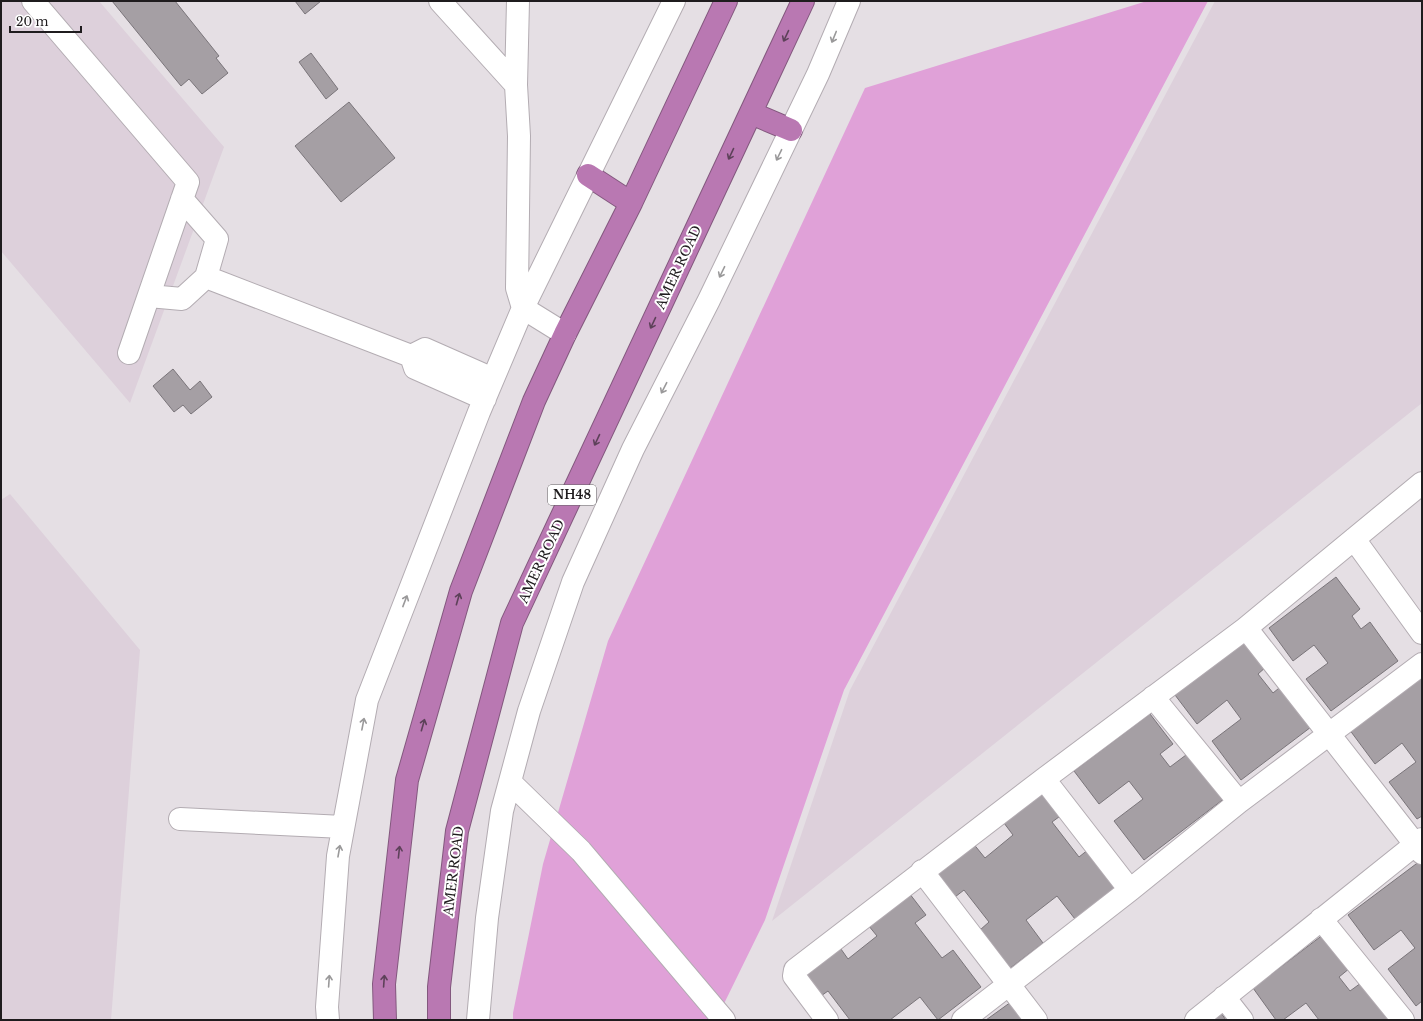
<svg xmlns="http://www.w3.org/2000/svg" width="1423" height="1021" font-family="'Libre Baskerville',serif">
<rect width="100%" height="100%" fill="#e5dfe4"/>
<path fill="#ddd0db" d="M 1,1 L 99,1 L 224,147 L 130,403 L 1,251 Z
M 1215,1 L 1422,1 L 1422,403 L 772,921 L 850,690 Z
M 10,494 L 140,650 L 111,1020 L 1,1020 L 1,500 Z"/>
<path fill="#e0a1d8" d="M 1147,1 L 1208,1 L 844,690 L 765,920 L 716,1020 L 513,1020 L 513,1013 L 543,864 L 608,641 L 865,88 Z"/>
<path fill="#a59fa4" stroke="#7a757a" d="M 112,1 L 175,1 L 219,56 L 216,58 L 228,73 L 202,94 L 189,79 L 181,86 Z
M 295,1 L 321,1 L 305,14 Z
M 311,53 L 338,89 L 326,99 L 299,62 Z
M 349,102 L 395,158 L 341,202 L 295,146 Z
M 173,369 L 190,390 L 200,381 L 212,397 L 191,414 L 183,405 L 174,412 L 153,386 Z
M 1336,577 L 1360,609 L 1352,616 L 1361,629 L 1370,622 L 1398,661 L 1331,711 L 1306,679 L 1328,663 L 1314,645 L 1293,661 L 1269,628 Z
M 1243,637 L 1266,667 L 1258,674 L 1273,693 L 1284,684 L 1315,724 L 1241,780 L 1212,741 L 1241,719 L 1227,700 L 1197,724 L 1172,691 Z
M 1422,676 L 1422,816 L 1417,819 L 1389,782 L 1416,762 L 1402,743 L 1375,764 L 1349,729 Z
M 1150,714 L 1173,744 L 1160,754 L 1170,767 L 1190,752 L 1225,798 L 1144,860 L 1114,821 L 1143,799 L 1129,781 L 1099,804 L 1074,771 Z
M 1043,788 L 1063,814 L 1052,822 L 1079,857 L 1089,849 L 1118,886 L 1075,919 L 1057,896 L 1026,920 L 1043,943 L 1009,969 L 980,930 L 989,922 L 964,890 L 955,897 L 934,870 L 972,842 L 985,858 L 1013,835 L 1001,819 Z
M 1420,861 L 1422,864 L 1422,1001 L 1416,1006 L 1388,969 L 1415,948 L 1401,930 L 1374,950 L 1348,915 Z
M 906,889 L 926,915 L 915,923 L 942,958 L 953,950 L 981,987 L 938,1020 L 920,997 L 890,1020 L 850,1020 L 828,991 L 818,998 L 798,971 L 836,942 L 848,959 L 877,936 L 864,920 Z
M 1324,934 L 1350,968 L 1339,977 L 1350,991 L 1361,983 L 1389,1020 L 1319,1020 L 1306,1003 L 1283,1020 L 1276,1020 L 1253,988 Z
M 1011,1002 L 1025,1020 L 986,1020 Z
M 1221,1013 L 1226,1020 L 1212,1020 Z"/>
<g fill="none" stroke-linecap="round" stroke-linejoin="round">
<defs>
<path id="minor" d="M 33,1 L 188,182 L 129,353
M 440,1 L 516,85
M 518,1 L 516,85 L 519,136 L 517,288 L 523,308 L 565,334
M 206,277 L 411,356 L 415,368 L 485,399
M 149,296 L 182,299 L 206,277 L 217,239 L 182,199
M 411,356 L 425,349 L 493,379
M 1354,539 L 1422,633
M 1246,628 L 1422,853
M 1153,697 L 1239,802
M 1044,779 L 1130,890
M 510,782 L 581,851 L 724,1020
M 180,819 L 343,827
M 922,871 L 1036,1020
M 1321,919 L 1403,1020
M 1224,997 L 1242,1020
M 328,1020 L 327,1007 L 338,856 L 367,700 L 479,412 L 523,308 L 674,1
M 478,1020 L 487,918 L 502,811 L 529,711 L 573,582 L 633,449 L 709,300 L 818,74 L 849,1
M 827,1020 L 794,976 L 795,970 L 1044,779 L 1246,628 L 1422,483
M 963,1020 L 1130,890 L 1239,802 L 1422,664
M 1196,1020 L 1422,839"/>
<path id="highway" d="M 751,113 L 791,130
M 588,175 L 631,203
M 385,1020 L 384,984 L 407,780 L 461,591 L 534,401 L 565,334 L 631,203 L 726,1
M 439,1020 L 439,987 L 457,831 L 512,623 L 803,1"/>
</defs>
<use href="#minor" stroke="#b3acb2" stroke-width="24"/>
<use href="#highway" stroke="#83587e" stroke-width="24"/>
<use href="#minor" stroke="#fff" stroke-width="22"/>
<use href="#highway" stroke="#b978b2" stroke-width="22"/>
</g>
<defs><path id="oneway-shaft" d="M-6 0H5M1.5-3L5.5 0L1.5 3" fill="none" stroke-width="1.6" stroke-linecap="round" stroke-linejoin="round"/></defs>
<g stroke="#5d4159">
<use href="#oneway-shaft" transform="translate(786 36) rotate(115)"/>
<use href="#oneway-shaft" transform="translate(731 154) rotate(115)"/>
<use href="#oneway-shaft" transform="translate(653 323) rotate(115)"/>
<use href="#oneway-shaft" transform="translate(597 440) rotate(115)"/>
<use href="#oneway-shaft" transform="translate(458 599) rotate(-74)"/>
<use href="#oneway-shaft" transform="translate(423 725) rotate(-74)"/>
<use href="#oneway-shaft" transform="translate(399 852) rotate(-84)"/>
<use href="#oneway-shaft" transform="translate(384 981) rotate(-86)"/>
</g>
<g stroke="#9a999a">
<use href="#oneway-shaft" transform="translate(834 37) rotate(112)"/>
<use href="#oneway-shaft" transform="translate(779 155) rotate(116)"/>
<use href="#oneway-shaft" transform="translate(722 272) rotate(116)"/>
<use href="#oneway-shaft" transform="translate(664 388) rotate(117)"/>
<use href="#oneway-shaft" transform="translate(405 601) rotate(-69)"/>
<use href="#oneway-shaft" transform="translate(363 724) rotate(-79)"/>
<use href="#oneway-shaft" transform="translate(339 851) rotate(-80)"/>
<use href="#oneway-shaft" transform="translate(329 981) rotate(-86)"/>
</g>
<g text-anchor="middle" stroke-width="4" stroke-linejoin="round" paint-order="stroke">
<rect fill="#fff" stroke="#626062" stroke-width="1" x="548" y="485" width="48" height="20" rx="3"/>
<g font-size="12" font-weight="bold" fill="#1f1c1e">
<text x="572" y="499">NH48</text>
</g>
<g font-size="13" fill="#1f1c1e" stroke="#fff">
<text transform="translate(678 267) rotate(-65)" y="5">AMER ROAD</text>
<text transform="translate(541 561) rotate(-65)" y="5">AMER ROAD</text>
<text transform="translate(453 871) rotate(-83)" y="5">AMER ROAD</text>
</g>
</g>
<rect width="1423" height="1021" fill="none" stroke="#1f1c1e" stroke-width="4"/>
<path d="M10 26v6h71v-6" fill="none" stroke="#1f1c1e" stroke-width="2"/>
<text x="16" y="26" font-size="12" fill="#1f1c1e" stroke="#ffffff" stroke-width="3" paint-order="stroke">20 m</text>
</svg>
